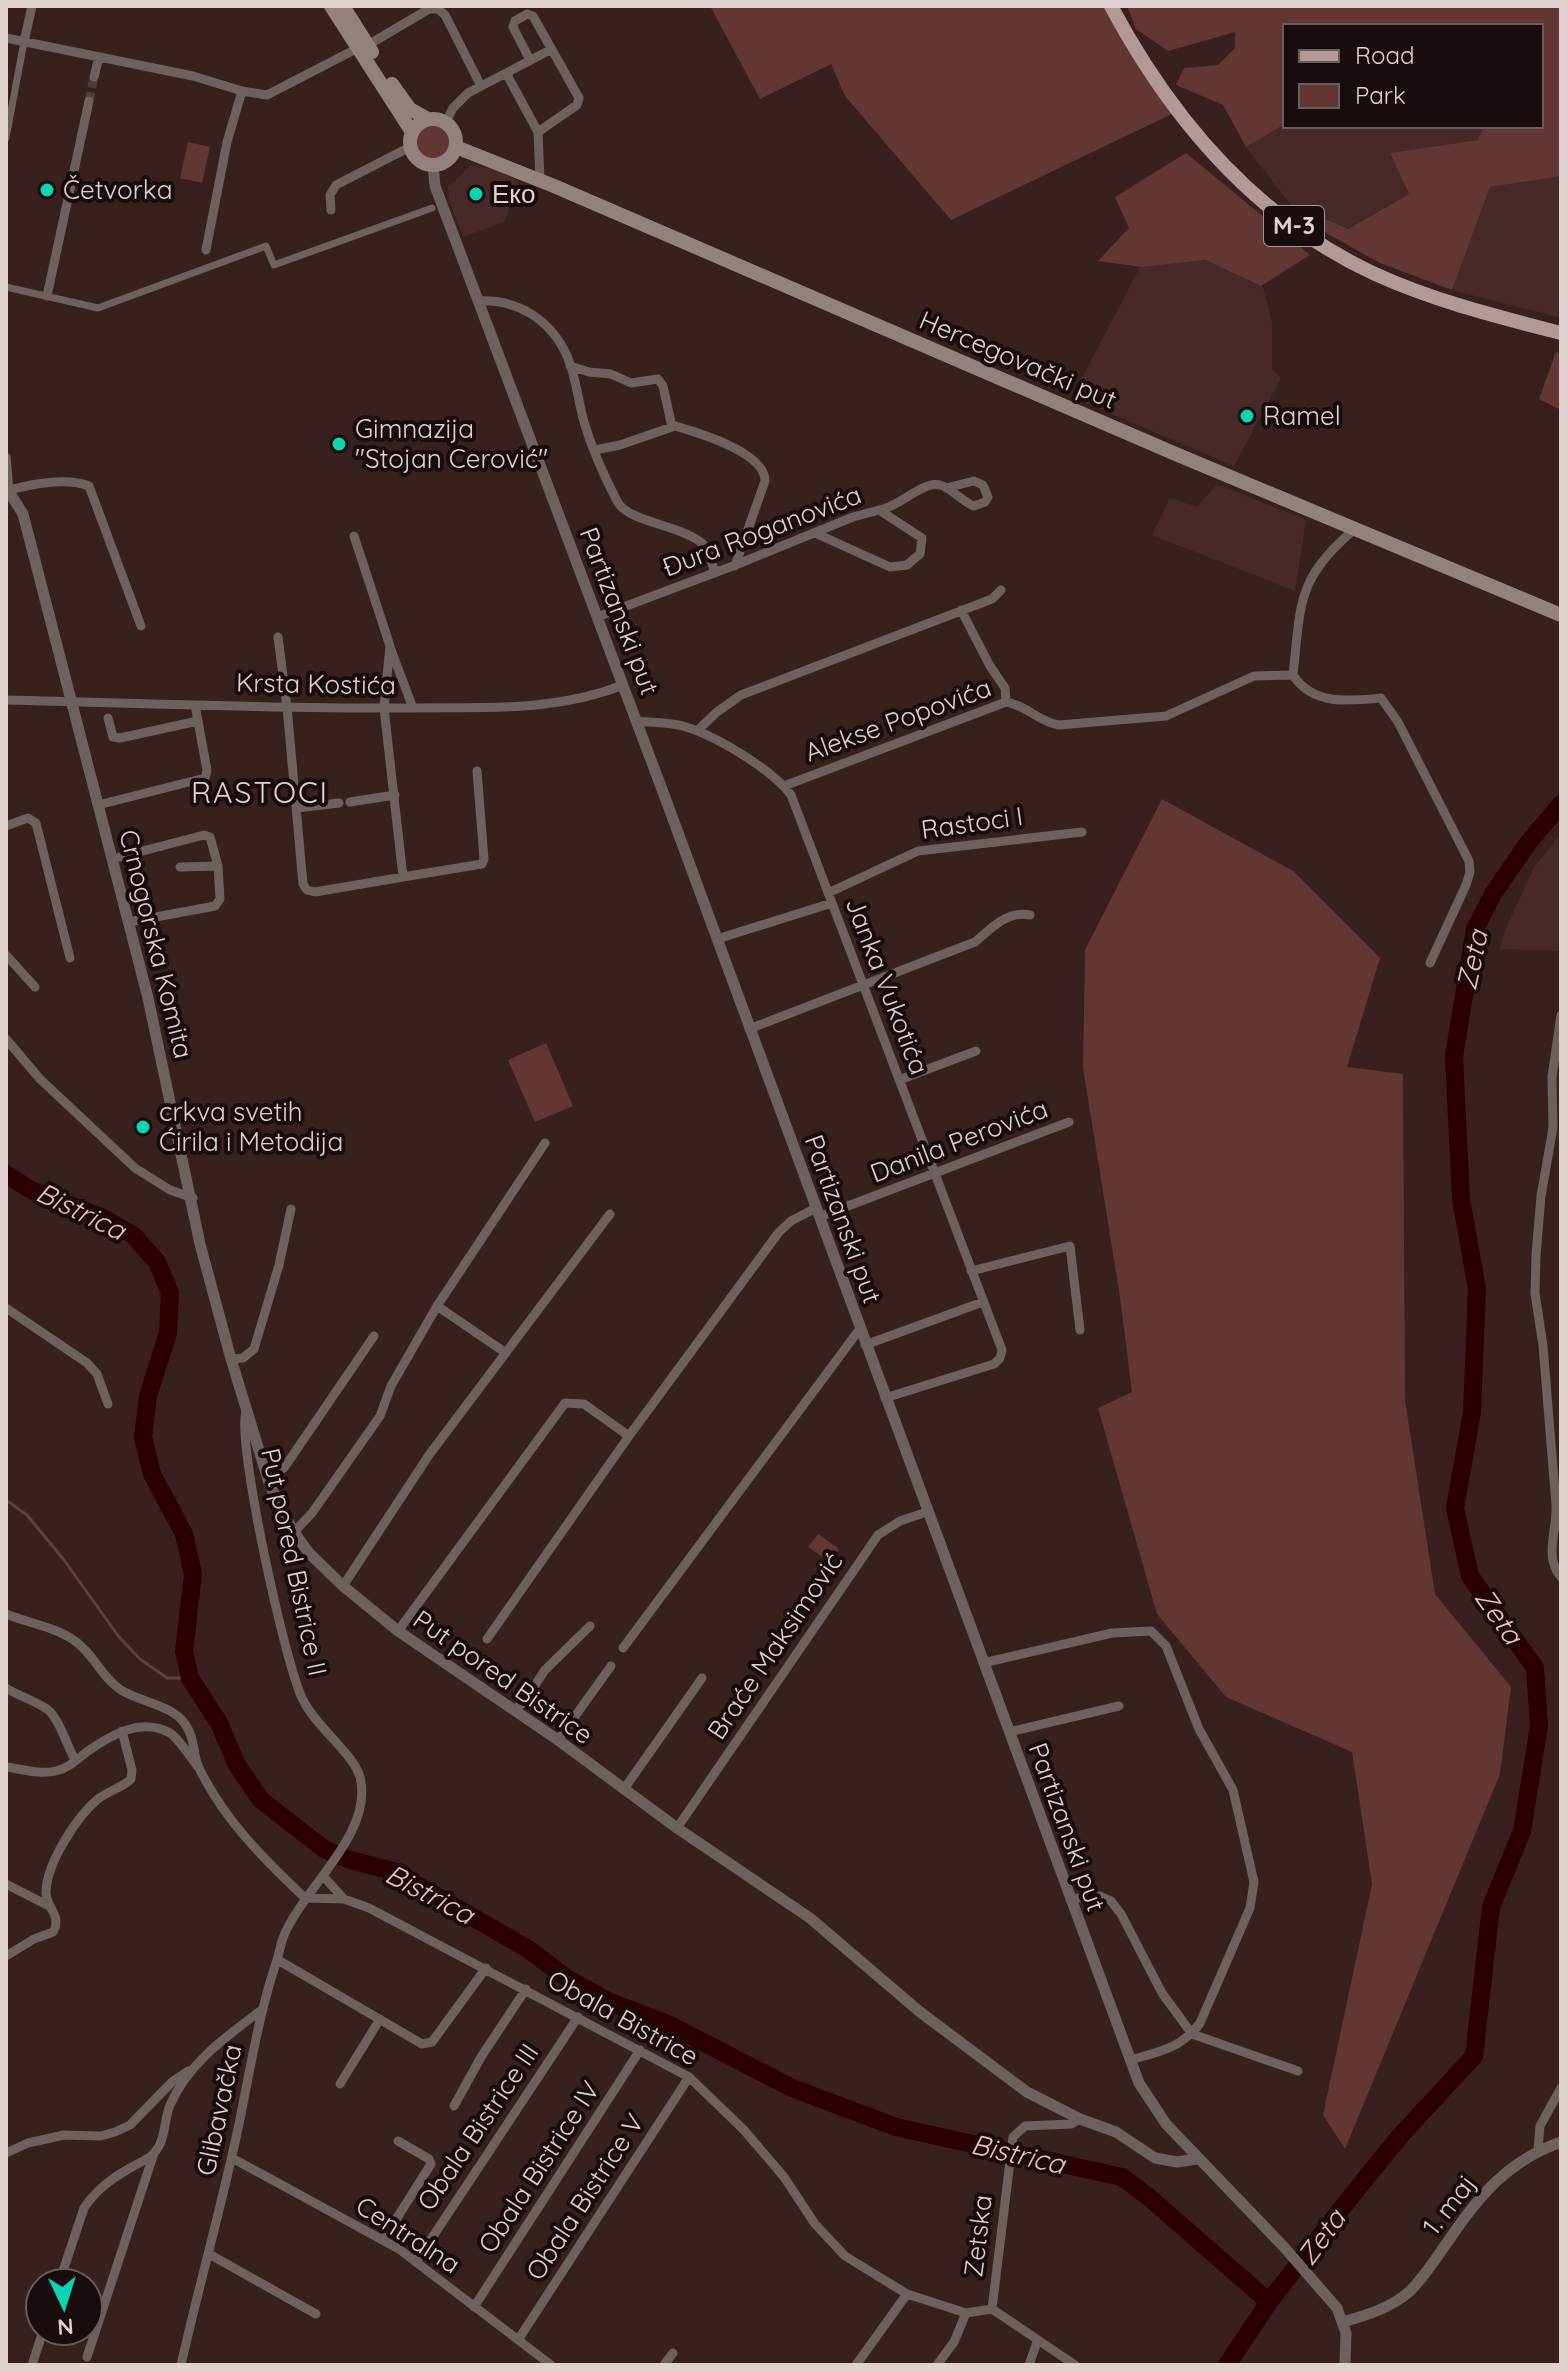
<svg xmlns="http://www.w3.org/2000/svg" width="1567" height="2371" font-family="Quicksand,sans-serif">
<rect width="100%" height="100%" fill="#38201e"/>
<path fill="#472a27" d="M 1285,124 L 1285,126 L 1484,126 L 1479,140 L 1390,153 L 1409,194 L 1347,229 L 1290,204 L 1246,147 Z
M 471,165 L 494,169 L 519,181 L 504,222 L 463,237 L 449,200 L 448,187 Z
M 1561,176 L 1561,318 L 1452,290 L 1490,187 Z
M 1204,260 L 1263,287 L 1272,322 L 1272,370 L 1281,378 L 1234,466 L 1072,397 L 1140,267 Z
M 1217,484 L 1306,520 L 1295,591 L 1152,535 L 1170,498 L 1197,507 Z
M 1561,833 L 1561,951 L 1500,949 L 1504,933 L 1533,869 Z"/>
<path fill="#623632" d="M 710,6 L 1111,6 L 1176,112 L 951,220 L 845,96 L 831,64 L 760,99 Z
M 1127,6 L 1561,6 L 1561,176 L 1490,187 L 1452,290 L 1380,263 L 1326,233 L 1290,204 L 1348,229 L 1409,194 L 1390,153 L 1478,140 L 1484,126 L 1541,126 L 1541,26 L 1285,26 L 1285,124 L 1246,147 L 1223,105 L 1176,85 L 1184,68 L 1218,65 L 1235,48 L 1235,32 L 1168,51 L 1136,29 Z
M417 142a17 17 0 1 1 34 0a17 17 0 1 1-34 0Z
M 188,142 L 210,147 L 202,183 L 180,178 Z
M 1186,153 L 1310,255 L 1261,286 L 1205,260 L 1142,267 L 1098,261 L 1129,228 L 1115,197 Z
M 1556,352 L 1561,353 L 1561,410 L 1539,399 Z
M 1162,799 L 1293,871 L 1380,958 L 1347,1067 L 1403,1074 L 1405,1400 L 1435,1594 L 1511,1687 L 1500,1774 L 1345,2149 L 1323,2115 L 1372,1884 L 1352,1752 L 1226,1697 L 1157,1614 L 1098,1408 L 1132,1392 L 1120,1297 L 1083,1068 L 1085,950 Z
M 546,1043 L 573,1106 L 535,1122 L 508,1060 Z
M 818,1534 L 839,1549 L 830,1562 L 808,1547 Z"/>
<g fill="none" stroke-linecap="round" stroke-linejoin="round">
<path stroke="#623f3e" stroke-width="3" d="M 6,1500 L 27,1515 L 64,1560 L 119,1637 L 140,1659 L 167,1678 L 190,1678"/>
<path stroke="#2c0000" stroke-width="18" d="M 6,1174 L 31,1190 L 103,1218 L 133,1235 L 157,1262 L 170,1293 L 168,1333 L 148,1396 L 143,1437 L 152,1474 L 184,1534 L 193,1574 L 184,1651 L 190,1678 L 219,1723 L 237,1765 L 261,1800 L 324,1849 L 350,1860 L 393,1871 L 528,1949 L 565,1977 L 608,2001 L 672,2026 L 792,2088 L 896,2127 L 1122,2177 L 1150,2198 L 1269,2302
M 1227,2365 L 1269,2302 L 1349,2199 L 1400,2136 L 1474,2056 L 1491,1907 L 1522,1831 L 1539,1726 L 1535,1668 L 1470,1576 L 1455,1508 L 1472,1412 L 1477,1289 L 1461,1199 L 1454,1056 L 1475,929 L 1493,894 L 1528,843 L 1561,804"/>
<path stroke="#513b39" stroke-width="9" stroke-dasharray="9 4.5" stroke-linecap="butt" d="M 89,101 L 94,77"/>
<path stroke="#6d605f" stroke-width="7" d="M 6,138 L 24,42
M 6,287 L 98,308 L 266,246 L 274,265 L 432,208"/>
<path stroke="#6d605f" stroke-width="9" d="M 6,38 L 193,76 L 242,91 L 267,95 L 358,48
M 24,42 L 32,6
M 368,45 L 429,9 L 438,9 L 445,15 L 481,86
M 530,60 L 513,27 L 515,21 L 527,14 L 533,16 L 579,98 L 577,105 L 538,132
M 506,73 L 538,132 L 540,180
M 94,77 L 99,57
M 446,122 L 453,108 L 468,93 L 550,50
M 331,210 L 330,195 L 336,185 L 410,147
M 206,250 L 227,142 L 242,91
M 47,296 L 89,101
M 479,301 C 518,299 551,320 567,356 C 576,376 578,401 584,422 C 592,449 604,476 617,501 C 628,523 684,525 704,545 C 710,552 712,564 715,573
M 570,366 L 589,372 L 611,374 L 631,383 L 658,379 L 663,386 L 672,427
M 595,450 L 620,445 L 675,426 C 699,433 765,452 765,481 L 735,566
M 6,457 L 9,490 C 32,484 67,477 89,486 L 141,626
M 880,510 C 901,506 922,481 940,485 C 952,488 961,501 974,506 L 985,502 L 988,497 L 983,485 L 974,481 L 946,488
M 1356,528 C 1296,578 1301,603 1293,675 C 1313,706 1350,701 1381,698 L 1398,722 L 1469,861 L 1470,872 L 1466,885 L 1430,963
M 961,610 L 990,666 L 1005,688 L 1006,702
M 597,617 L 738,564 L 853,517 L 879,510 L 922,538 L 920,554 L 907,565 L 890,567 L 815,533
M 278,637 L 287,707 L 303,884 L 307,890 L 315,892 L 403,877 L 384,708 L 390,646 L 354,536
M 390,647 L 413,708
M 6,700 C 142,703 277,709 413,708 C 485,707 555,712 623,685
M 108,718 L 113,737 L 120,738 L 198,721
M 636,721 C 652,723 671,722 686,727 C 716,736 773,770 791,795 L 1002,1350 L 1000,1358 L 994,1364 L 885,1398
M 697,731 L 717,712 L 741,695 L 992,599 L 1001,590
M 784,786 L 1006,702 C 1026,705 1039,722 1059,725 L 1166,716 L 1254,676 L 1293,675
M 350,802 L 395,795
M 98,805 L 205,778 L 207,770 L 195,705
M 296,808 L 339,803
M 6,826 L 28,818 L 36,823 L 70,958
M 112,859 L 204,835 L 210,837 L 218,866 L 180,867
M 403,877 L 482,864 L 484,859 L 477,771
M 828,893 L 918,851 L 1082,832
M 129,922 L 215,906 L 220,899 L 218,866
M 717,939 L 832,903
M 6,955 L 35,987
M 1561,1015 L 1552,1077 L 1553,1128 L 1541,1196 L 1536,1255 L 1535,1293 L 1543,1346 L 1556,1504 C 1558,1528 1543,1557 1561,1577
M 749,1029 L 975,942 C 991,929 1007,910 1030,915
M 6,1039 L 40,1079 L 135,1168 L 170,1190 L 193,1198
M 899,1080 L 976,1051
M 819,1217 L 1069,1122
M 971,1271 L 1070,1246 L 1080,1330
M 437,1306 L 506,1353
M 6,1308 L 87,1363 L 97,1374 L 108,1404
M 865,1345 L 983,1302
M 231,1359 L 243,1358 L 254,1349 L 279,1265 L 291,1209
M 266,1474 L 284,1468 L 374,1336
M 294,1532 L 312,1513 L 380,1416 L 391,1386 L 437,1306 L 545,1143
M 343,1586 L 429,1455 L 610,1214
M 6,1614 C 28,1623 56,1627 75,1641 C 94,1654 101,1677 121,1690 C 140,1702 172,1705 185,1724 C 196,1739 192,1756 200,1770 C 225,1821 265,1860 305,1898
M 398,1631 L 565,1403 L 584,1404 L 629,1436
M 487,1639 L 629,1436 L 779,1232 L 791,1221 L 816,1208
M 623,1648 L 859,1330
M 983,1663 L 1112,1633 L 1151,1631 L 1166,1646 L 1199,1729 L 1233,1790 L 1254,1882 L 1250,1908 L 1200,2023 C 1182,2048 1159,2052 1130,2060
M 6,1688 C 19,1696 35,1701 47,1709 C 59,1718 67,1746 75,1760
M 514,1710 L 524,1702 L 545,1670 L 590,1626
M 1009,1732 L 1119,1706
M 558,1740 L 611,1666
M 6,1767 C 22,1769 40,1775 56,1771 C 69,1768 77,1759 88,1751 C 111,1735 141,1717 170,1733 C 180,1740 190,1757 198,1767
M 624,1789 L 702,1678
M 677,1828 L 878,1535 L 900,1521 L 927,1512
M 323,1876 L 344,1899
M 6,1884 L 49,1906
M 305,1898 L 344,1899 L 369,1908 L 689,2077 L 744,2130 L 784,2177 L 815,2224 L 845,2256 L 907,2294 L 966,2313 L 992,2309
M 1070,1899 L 1100,1896 L 1111,1901 L 1121,1914 L 1162,1993 L 1192,2034 L 1298,2071
M 6,1956 L 34,1939 L 53,1932 C 63,1915 45,1908 46,1891 C 47,1863 77,1816 98,1799 C 108,1791 122,1788 131,1779 L 132,1770 L 122,1731
M 278,1960 L 422,2044 L 432,2042 L 486,1968
M 340,2084 L 380,2019
M 454,2106 L 481,2057 L 526,1989
M 1538,2150 L 1540,2126 L 1561,2088
M 6,2153 L 28,2143 L 64,2135 L 101,2136 L 115,2132 L 130,2125 L 172,2082 L 188,2071
M 232,2158 L 399,2249 L 551,2365
M 383,2240 L 431,2164 L 429,2159 L 398,2141
M 209,2254 L 316,2314
M 416,2262 L 578,2017
M 59,2283 L 84,2208 C 96,2190 111,2179 130,2168 C 138,2163 150,2159 155,2152 C 166,2139 164,2119 170,2105 C 189,2062 227,2036 263,2009
M 474,2307 L 640,2050
M 992,2309 L 1013,2137 L 1025,2126 L 1071,2124 L 1080,2119
M 992,2309 L 1075,2365
M 518,2340 L 689,2077
M 87,2357 L 154,2153
M 32,2365 L 43,2331
M 181,2365 C 199,2285 222,2205 239,2124 C 250,2070 259,2013 277,1960 C 280,1951 281,1940 286,1931 C 306,1886 374,1832 360,1777 C 353,1753 316,1727 303,1700 C 286,1668 236,1441 246,1412
M 664,2365 L 673,2353
M 856,2365 L 907,2294
M 937,2365 L 954,2342 L 966,2313
M 1029,2365 L 1037,2342"/>
<path stroke="#6d605f" stroke-width="11" d="M 433,165 L 435,186 L 666,800 L 1139,2083 L 1166,2124 L 1283,2246 L 1337,2308 L 1346,2333 L 1345,2365
M 6,487 L 23,514 L 148,998 L 200,1244 L 231,1359 L 270,1486 L 294,1532 L 308,1552 L 343,1586 L 398,1631 L 558,1740 L 677,1828 L 810,1918 L 920,2012 L 1027,2092 L 1080,2119 L 1116,2132 L 1155,2158 L 1177,2162 L 1197,2159
M 1343,2322 C 1367,2315 1391,2308 1410,2291 C 1426,2275 1438,2255 1451,2237 C 1481,2193 1510,2160 1561,2142"/>
<path stroke="#94807e" stroke-width="14" d="M 331,6 L 412,132
M 343,6 L 372,52
M 392,84 L 410,109 L 428,119
M410 142a23 23 0 1 1 46 0a23 23 0 1 1-46 0Z
M 456,147 L 554,186 L 1178,455 L 1561,615"/>
<path stroke="#b39995" stroke-width="14" d="M 1111,6 C 1172,120 1256,219 1375,274 C 1434,301 1499,317 1561,333"/>
</g>
<g fill="#0bd5b5" stroke="#180d0c" stroke-width="3">
<circle cx="47" cy="190" r="8"/>
<circle cx="476" cy="194" r="8"/>
<circle cx="1247" cy="416" r="8"/>
<circle cx="339" cy="444" r="8"/>
<circle cx="143" cy="1127" r="8"/>
</g>
<g text-anchor="middle" stroke-width="8" stroke-linejoin="round" paint-order="stroke">
<rect fill="#180d0c" stroke="#a59694" stroke-width="2" x="1264" y="206" width="60" height="40" rx="6"/>
<g font-size="24" font-weight="bold" fill="#e1d1cf">
<text x="1294" y="234">M-3</text>
</g>
<g font-size="26" fill="#e1d1cf" stroke="#180d0c" text-anchor="start">
<text x="63" y="199">Četvorka</text>
<text x="492" y="203">Еко</text>
<text x="1263" y="425">Ramel</text>
<text x="355" y="438">Gimnazija<tspan x="355" dy="30">"Stojan Cerović"</tspan></text>
<text x="159" y="1121">crkva svetih<tspan x="159" dy="30">Ćirila i Metodija</tspan></text>
</g>
<g font-size="26" fill="#e1d1cf" stroke="#180d0c">
<text transform="translate(1018 360) rotate(23)" y="9">Hercegovački put</text>
<text transform="translate(762 531) rotate(-21)" y="9">Đura Roganovića</text>
<text transform="translate(619 611) rotate(69)" y="9">Partizanski put</text>
<text transform="translate(316 684) rotate(1)" y="9">Krsta Kostića</text>
<text transform="translate(898 720) rotate(-20)" y="9">Alekse Popovića</text>
<text transform="translate(972 823) rotate(-8)" y="9">Rastoci I</text>
<text transform="translate(156 944) rotate(76)" y="9">Crnogorska Komita</text>
<text transform="translate(887 986) rotate(69)" y="9">Janka Vukotića</text>
<text transform="translate(959 1141) rotate(-21)" y="9">Danila Perovića</text>
<text transform="translate(843 1219) rotate(70)" y="9">Partizanski put</text>
<text transform="translate(294 1562) rotate(78)" y="9">Put pored Bistrice II</text>
<text transform="translate(775 1646) rotate(-56)" y="9">Braće Maksimović</text>
<text transform="translate(503 1677) rotate(35)" y="9">Put pored Bistrice</text>
<text transform="translate(1067 1827) rotate(70)" y="9">Partizanski put</text>
<text transform="translate(623 2018) rotate(29)" y="9">Obala Bistrice</text>
<text transform="translate(219 2110) rotate(-78)" y="9">Glibavačka</text>
<text transform="translate(478 2127) rotate(-56)" y="9">Obala Bistrice III</text>
<text transform="translate(539 2167) rotate(-57)" y="9">Obala Bistrice IV</text>
<text transform="translate(585 2197) rotate(-57)" y="9">Obala Bistrice V</text>
<text transform="translate(1449 2205) rotate(-52)" y="9">1. maj</text>
<text transform="translate(408 2235) rotate(33)" y="9">Centralna</text>
<text transform="translate(978 2236) rotate(-83)" y="9">Zetska</text>
</g>
<g font-size="28" font-style="italic" fill="#f6beb7" stroke="#180d0c">
<text transform="translate(1472 960) rotate(-78)" y="10">Zeta</text>
<text transform="translate(81 1211) rotate(26)" y="10">Bistrica</text>
<text transform="translate(1499 1616) rotate(55)" y="10">Zeta</text>
<text transform="translate(430 1894) rotate(28)" y="10">Bistrica</text>
<text transform="translate(1018 2154) rotate(13)" y="10">Bistrica</text>
<text transform="translate(1321 2237) rotate(-54)" y="10">Zeta</text>
</g>
<g font-size="30" letter-spacing="2" fill="#e1d1cf" stroke="#180d0c">
<text x="260" y="803">RASTOCI</text>
</g>
</g>
<rect width="1567" height="2371" fill="none" stroke="#e1d1cf" stroke-width="16"/>
<rect x="1283" y="24" width="260" height="104" fill="#180d0c" stroke="#685b5a" stroke-width="2"/>
<rect x="1299" y="50" width="40" height="12" fill="#b39995" stroke="#685b5a" stroke-width="2"/>
<text x="1355" y="64" font-size="24" fill="#e1d1cf">Road</text>
<rect x="1299" y="84" width="40" height="24" fill="#623632" stroke="#685b5a" stroke-width="2"/>
<text x="1355" y="104" font-size="24" fill="#e1d1cf">Park</text>
<g transform="translate(64 2307) rotate(176)"><circle r="38" fill="#180d0c" stroke="#685b5a" stroke-width="2"/>
<path d="M0-6L14 30L0 20L-14 30Z" fill="#0bd5b5"/>
<text y="-12" font-size="22" font-weight="bold" text-anchor="middle" fill="#e1d1cf">N</text>
</g>
</svg>
